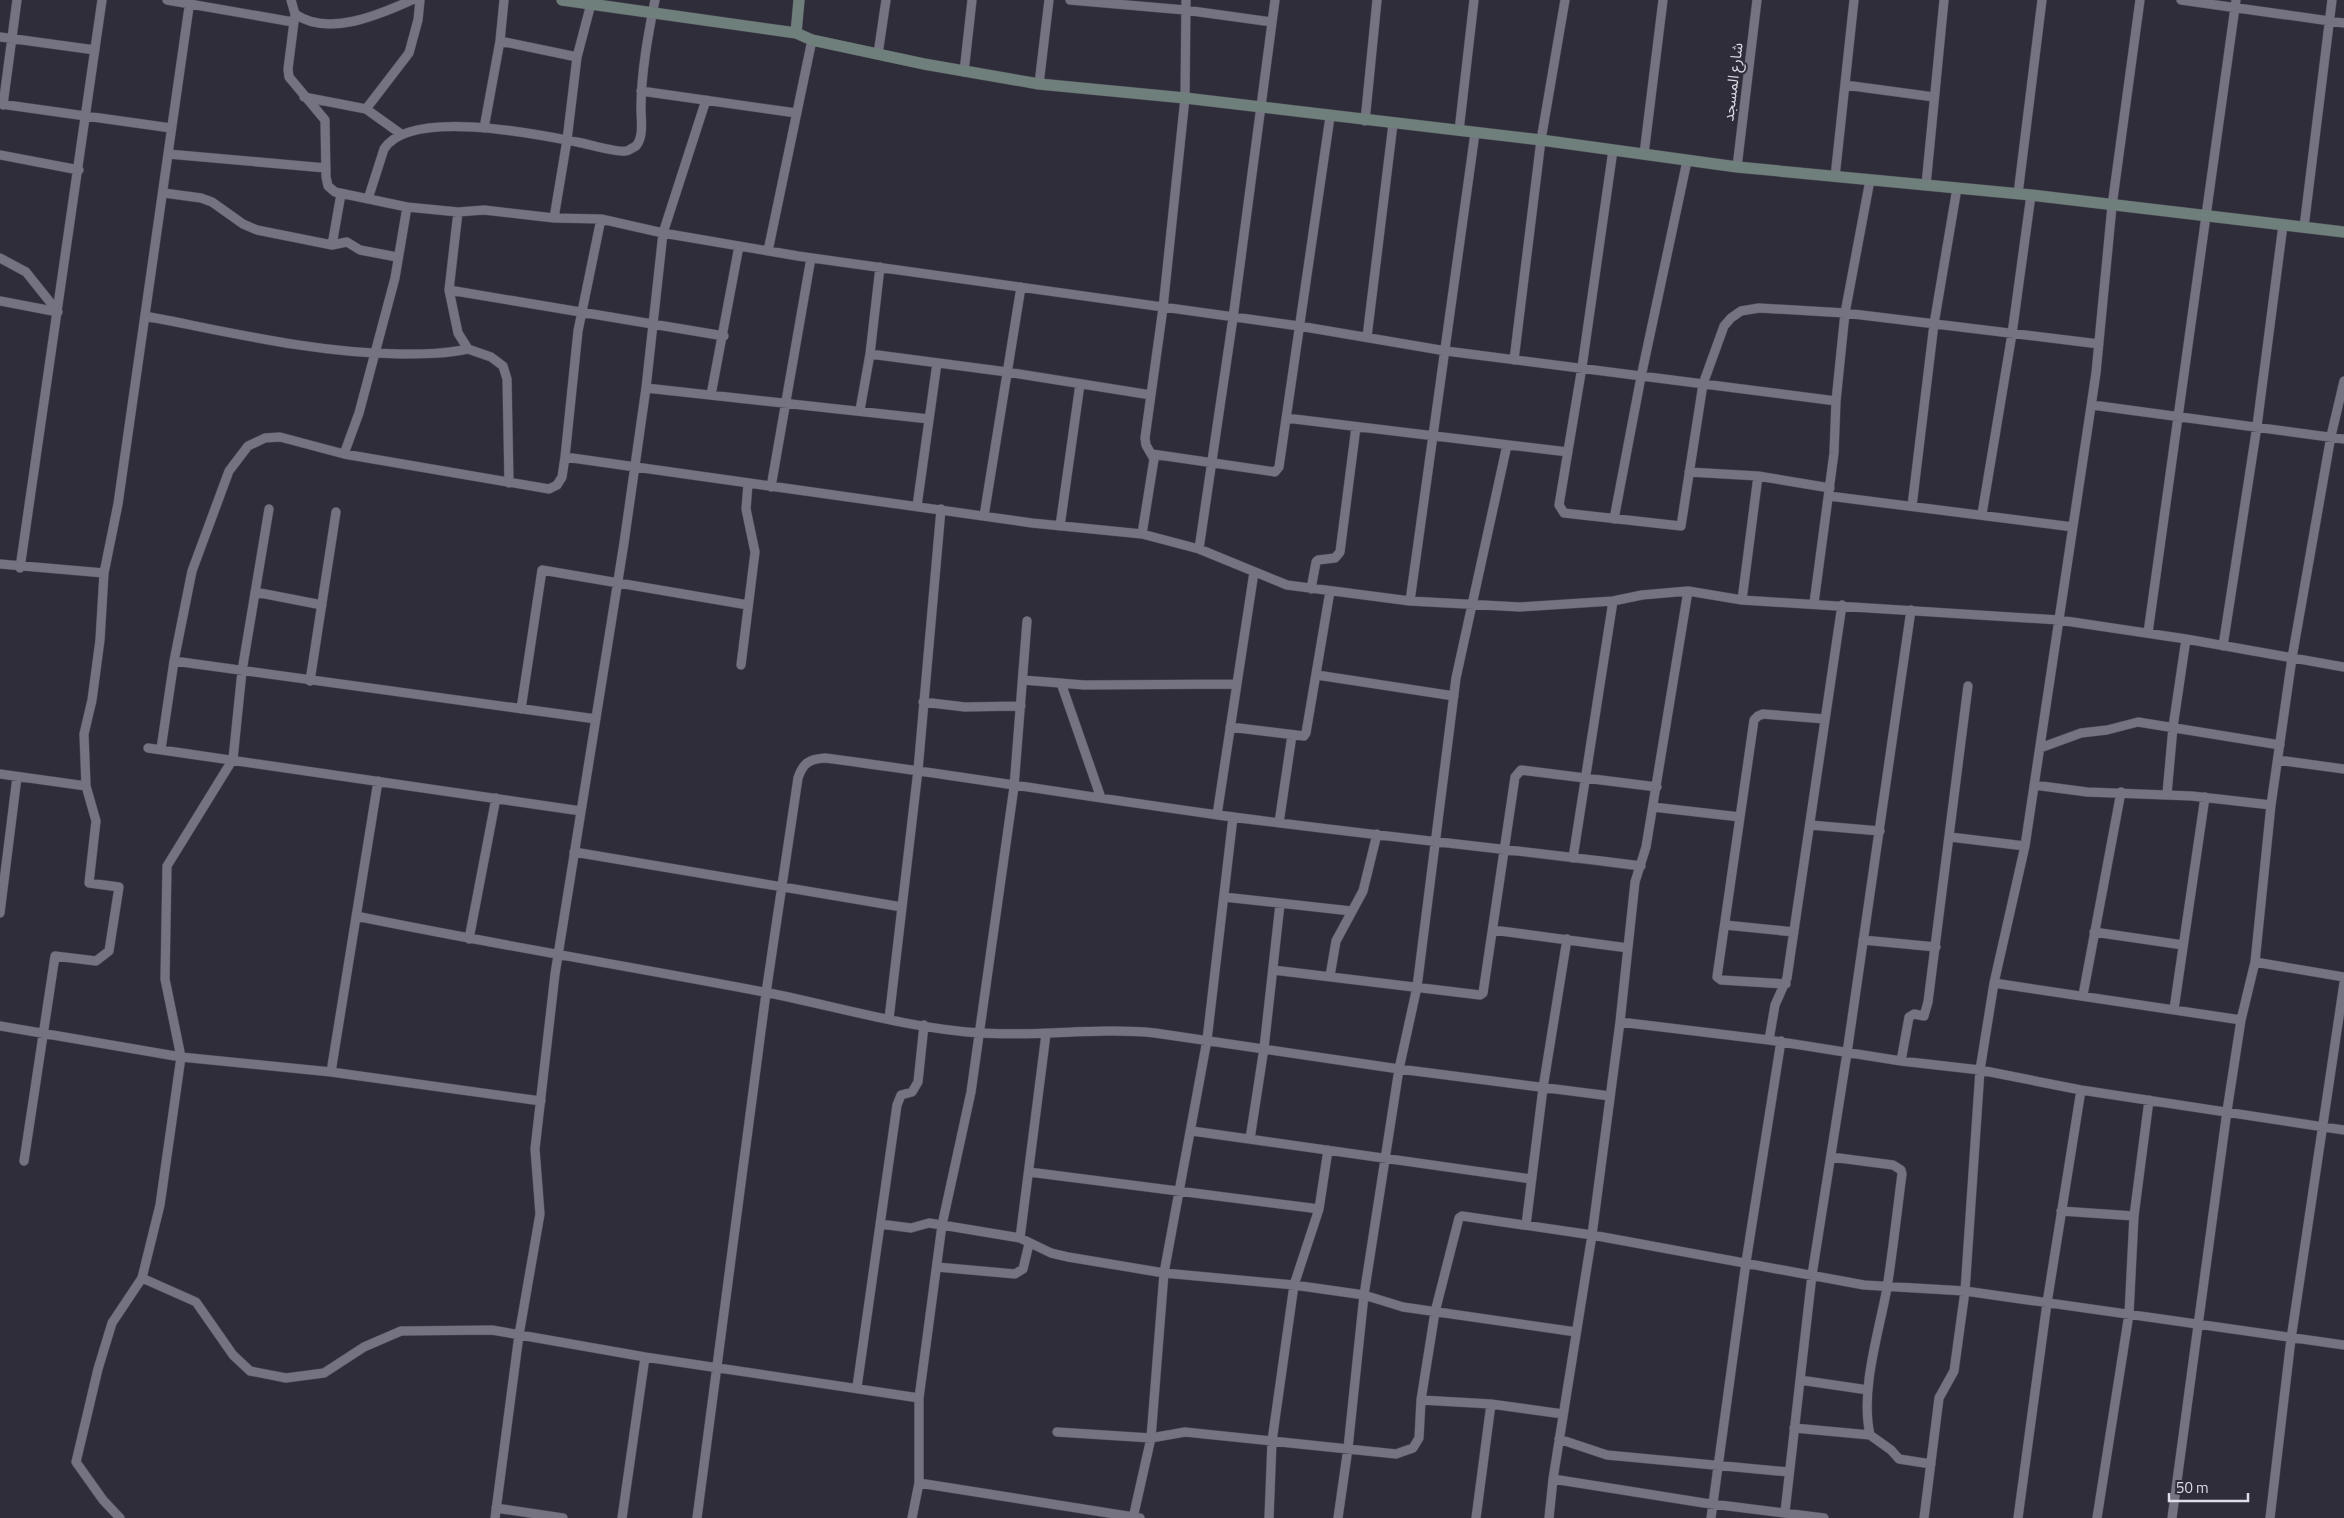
<svg xmlns="http://www.w3.org/2000/svg" width="2344" height="1518" font-family="'Titillium Web','Noto Sans Arabic',sans-serif">
<rect width="100%" height="100%" fill="#302d3a"/>
<g fill="none" stroke-linecap="round" stroke-linejoin="round">
<defs>
<path id="street" d="M 167,0 L 293,22
M 291,0 L 295,14 C 328,37 379,15 412,0
M 1070,0 L 1185,10 L 1272,22
M 2181,0 L 2344,23
M 295,14 L 288,69 L 289,77 L 325,120 L 326,177 L 328,186 L 335,192 L 407,207 L 458,212 L 484,210 L 554,218 L 601,219 L 663,233 L 798,256 L 1299,326 L 1446,351 L 1836,401
M 0,37 L 95,50
M 500,41 L 577,57
M 878,54 L 886,0
M 964,72 L 972,0
M 1039,84 L 1049,0
M 1845,85 L 1934,97
M 641,91 L 796,113
M 304,97 L 366,109 L 401,134
M 0,104 L 171,128
M 3,105 L 17,0
M 366,109 L 409,53 L 418,20 L 420,0
M 1365,121 L 1377,0
M 484,128 L 500,41 L 504,0
M 1459,131 L 1474,0
M 1613,150 L 1582,367 L 1559,505 L 1564,513 L 1681,526 L 1703,384 L 1724,326 L 1731,318 L 1741,311 L 1759,308 L 1845,313 L 2099,344
M 168,154 L 326,168
M 1644,154 L 1663,0
M 0,155 L 79,170
M 1737,167 L 1757,0
M 1835,177 L 1854,0
M 1926,185 L 1944,0
M 164,193 L 201,198 L 212,202 L 243,224 L 257,230 L 332,245 L 347,242 L 360,250 L 397,257
M 2018,194 L 2042,0
M 368,199 L 384,149 C 410,108 536,134 577,142 C 588,144 618,153 626,151 C 628,151 634,147 636,146 C 644,137 641,120 641,109 C 641,73 648,35 655,0
M 458,212 L 449,290 L 458,333 L 468,349 L 491,357 L 503,366 L 507,379 L 509,483
M 554,218 L 567,140 L 577,57 L 592,0
M 2304,227 L 2332,0
M 332,245 L 341,194
M 768,251 L 812,40
M 0,258 L 26,272 L 58,312
M 449,290 L 724,336
M 0,301 L 58,312
M 145,316 C 230,332 313,353 400,354 C 423,354 445,354 468,349
M 1367,337 L 1393,124
M 870,354 L 1007,372 L 1151,395
M 1514,360 L 1541,140 L 1565,0
M 646,388 L 929,419
M 711,395 L 739,246
M 2092,405 L 2344,439
M 860,410 L 870,354 L 880,267
M 1286,418 L 1568,452
M 344,454 L 359,413 L 395,278 L 407,207
M 1152,454 L 1275,472 L 1279,467 L 1330,117
M 565,457 L 1032,523 L 1142,534 L 1199,549 L 1287,585 L 1410,601 L 1520,607 L 1613,601 L 1642,595 L 1688,591 L 1742,600 L 2059,620 L 2186,639 L 2344,667
M 1689,472 L 1758,476 L 1830,488
M 771,487 L 811,258
M 1829,496 L 2073,527
M 917,506 L 937,363
M 1912,506 L 1934,324 L 1957,188
M 1982,514 L 2012,334 L 2031,195
M 984,516 L 1021,287
M 1614,519 L 1641,377 L 1687,161
M 1060,526 L 1080,384
M 1142,534 L 1154,459 L 1146,445 L 1145,438 L 1163,308 L 1185,98 L 1186,0
M 1199,549 L 1233,318 L 1275,0
M 0,564 L 104,573
M 20,568 L 102,0
M 1311,589 L 1316,562 L 1318,560 L 1335,558 L 1340,552 L 1356,427
M 255,592 L 322,605
M 1742,600 L 1758,476
M 1410,601 L 1475,133
M 1814,603 L 1834,453 L 1836,401 L 1845,313 L 1870,180
M 2148,633 L 2236,0
M 2223,646 L 2257,426 L 2283,225
M 174,661 L 596,719
M 741,665 L 755,552 L 746,509 L 748,484
M 1317,675 L 1454,696
M 1023,680 L 1084,685 L 1237,684
M 310,681 L 336,512
M 1061,683 L 1101,798
M 923,702 L 965,707 L 1021,706
M 521,709 L 542,570 L 748,605
M 1230,727 L 1304,736 L 1306,733 L 1330,591
M 148,748 L 581,811
M 2040,748 L 2081,733 L 2107,730 L 2138,722 L 2280,745
M 161,749 L 174,661 L 192,571 L 229,471 L 248,446 L 265,438 L 280,437 L 344,454 L 549,489 L 557,485 L 562,477 L 565,457 L 578,331 L 601,219
M 2278,760 L 2344,769
M 0,774 L 86,786
M 2034,785 L 2087,792 L 2192,796 L 2271,805
M 2167,794 L 2173,727 L 2186,639
M 1653,807 L 1740,817
M 1217,815 L 1254,572
M 1279,823 L 1292,735
M 1810,825 L 1880,831
M 1950,837 L 2025,846
M 574,852 L 902,907
M 1573,858 L 1613,601
M 1224,897 L 1351,911
M 0,913 L 17,777
M 356,916 C 492,944 628,966 764,992 C 835,1006 907,1028 980,1033 C 1038,1037 1097,1027 1155,1033 L 1399,1069 L 1610,1096
M 1725,925 L 1794,932
M 1493,930 L 1628,948
M 2094,932 L 2183,945
M 469,939 L 496,798
M 1863,940 L 1936,947
M 2255,962 L 2344,977
M 1273,970 L 1480,995 L 1483,993 L 1515,777 L 1521,770 L 1657,787
M 1330,976 L 1336,941 L 1363,891 L 1377,834
M 1994,983 L 2241,1020
M 1786,984 L 1721,980 L 1717,977 L 1754,720 L 1758,716 L 1763,714 L 1825,719
M 2083,995 L 2121,792
M 2174,1009 L 2205,797
M 889,1019 L 918,770 L 941,509
M 1620,1022 L 1769,1040 L 1901,1061 L 1980,1070 L 2081,1090 L 2344,1130
M 0,1026 L 181,1057 L 331,1072 L 541,1101
M 1769,1040 L 1775,1005 L 1787,978 L 1842,605
M 1901,1061 L 1909,1017 L 1914,1014 L 1924,1016 L 1928,1002 L 1968,686
M 331,1072 L 378,781
M 1192,1131 L 1531,1179
M 1250,1139 L 1264,1048 L 1280,904
M 1831,1157 L 1893,1165 L 1901,1170 L 1902,1174 C 1897,1212 1893,1250 1887,1288 C 1879,1332 1860,1390 1870,1435 L 1891,1450 L 1899,1459 L 1931,1464
M 24,1161 L 55,956 L 96,961 L 109,951 L 119,887 L 89,883 L 96,821 L 86,786 L 84,734 L 92,700 L 100,640 L 104,573 L 118,504 L 190,0
M 1029,1172 L 1319,1209
M 2061,1211 L 2134,1216
M 880,1224 L 911,1228 L 929,1223 L 942,1225 L 1020,1238 L 1051,1253 L 1068,1257 L 1164,1273 L 1294,1285 L 1364,1295 L 1403,1307 L 1576,1332
M 1526,1225 L 1543,1088 L 1567,939
M 1020,1238 L 1046,1034
M 937,1267 L 1015,1274 L 1023,1269 L 1029,1244
M 142,1278 L 196,1302 L 233,1355 L 250,1371 L 286,1378 L 324,1373 L 364,1347 L 401,1331 L 492,1330 L 645,1357 L 919,1398
M 1800,1380 L 1868,1390
M 857,1387 L 897,1105 L 901,1095 L 912,1092 L 918,1082 L 924,1025
M 1421,1400 L 1491,1404 L 1563,1414
M 1794,1428 L 1870,1435
M 1057,1432 L 1151,1438 L 1185,1432 L 1396,1454 L 1413,1448 L 1419,1438 L 1421,1400 L 1435,1312 L 1459,1218 L 1462,1216 L 1592,1235 L 1864,1285 L 1965,1291 L 2344,1345
M 1559,1439 L 1607,1455 L 1789,1472
M 1553,1479 L 1704,1503 L 1824,1518
M 919,1483 L 1140,1518
M 496,1508 L 563,1518
M 1785,1512 L 1812,1275 L 1847,1053 L 1911,610
M 120,1518 L 103,1500 L 76,1462 L 98,1369 L 112,1323 L 142,1278 L 160,1205 L 181,1057 L 165,979 L 167,866 L 233,759 L 242,671 L 269,509
M 495,1518 L 519,1335 L 540,1214 L 535,1149 L 555,974 L 624,543 L 646,388 L 663,233 L 706,100
M 622,1518 L 645,1357
M 697,1518 L 766,993 L 798,778 C 803,763 809,759 825,758 C 956,775 1087,797 1218,815 C 1358,834 1500,848 1641,866
M 912,1518 L 919,1483 L 919,1398 L 942,1225 L 971,1092 L 1014,787 L 1027,621
M 1133,1518 L 1151,1438 L 1164,1273 L 1207,1040 L 1233,817
M 1269,1518 L 1272,1441 L 1294,1285 L 1319,1209 L 1328,1150
M 1338,1518 L 1348,1448 L 1364,1295 L 1399,1069 L 1417,987 L 1456,678 L 1507,445
M 1476,1518 L 1491,1404
M 1549,1518 L 1553,1479 L 1592,1235 L 1620,1022 L 1635,882 L 1646,847 L 1688,591
M 1711,1518 L 1746,1262 L 1781,1041
M 1924,1518 L 1939,1398 L 1954,1371 L 1965,1291 L 1980,1070 L 1994,983 L 2025,846 L 2096,373 L 2112,206 L 2140,0
M 2018,1518 L 2047,1303 L 2081,1090
M 2097,1518 L 2129,1314 L 2134,1216 L 2149,1100
M 2172,1518 L 2227,1111 L 2241,1020 L 2255,962 L 2271,805 L 2292,658 L 2331,436 L 2344,381
M 2270,1518 L 2291,1339 L 2344,983"/>
<path id="secondary" d="M 562,0 L 796,33 L 812,40 L 924,64 L 1039,84 L 1185,98 L 1541,140 L 1737,167 L 2031,195 L 2344,232
M 796,33 L 799,0"/>
</defs>
<use href="#street" stroke="#4b4954" stroke-width="10"/>
<use href="#secondary" stroke="#4b4954" stroke-width="12"/>
<use href="#street" stroke="#757281" stroke-width="9"/>
<use href="#secondary" stroke="#6f807c" stroke-width="11"/>
</g>
<g text-anchor="middle" stroke-width="4" stroke-linejoin="round" paint-order="stroke">
<g font-size="15" fill="#dedce5" stroke="#302d3a">
<text transform="translate(1733 82) rotate(-83)" y="5">شارع المسجد</text>
</g>
</g>
<path d="M2169 1493v8h79v-8" fill="none" stroke="#dedce5" stroke-width="2.5"/>
<text x="2176" y="1493" font-size="15" fill="#dedce5" stroke="#302d3a" stroke-width="4" paint-order="stroke">50 m</text>
</svg>
